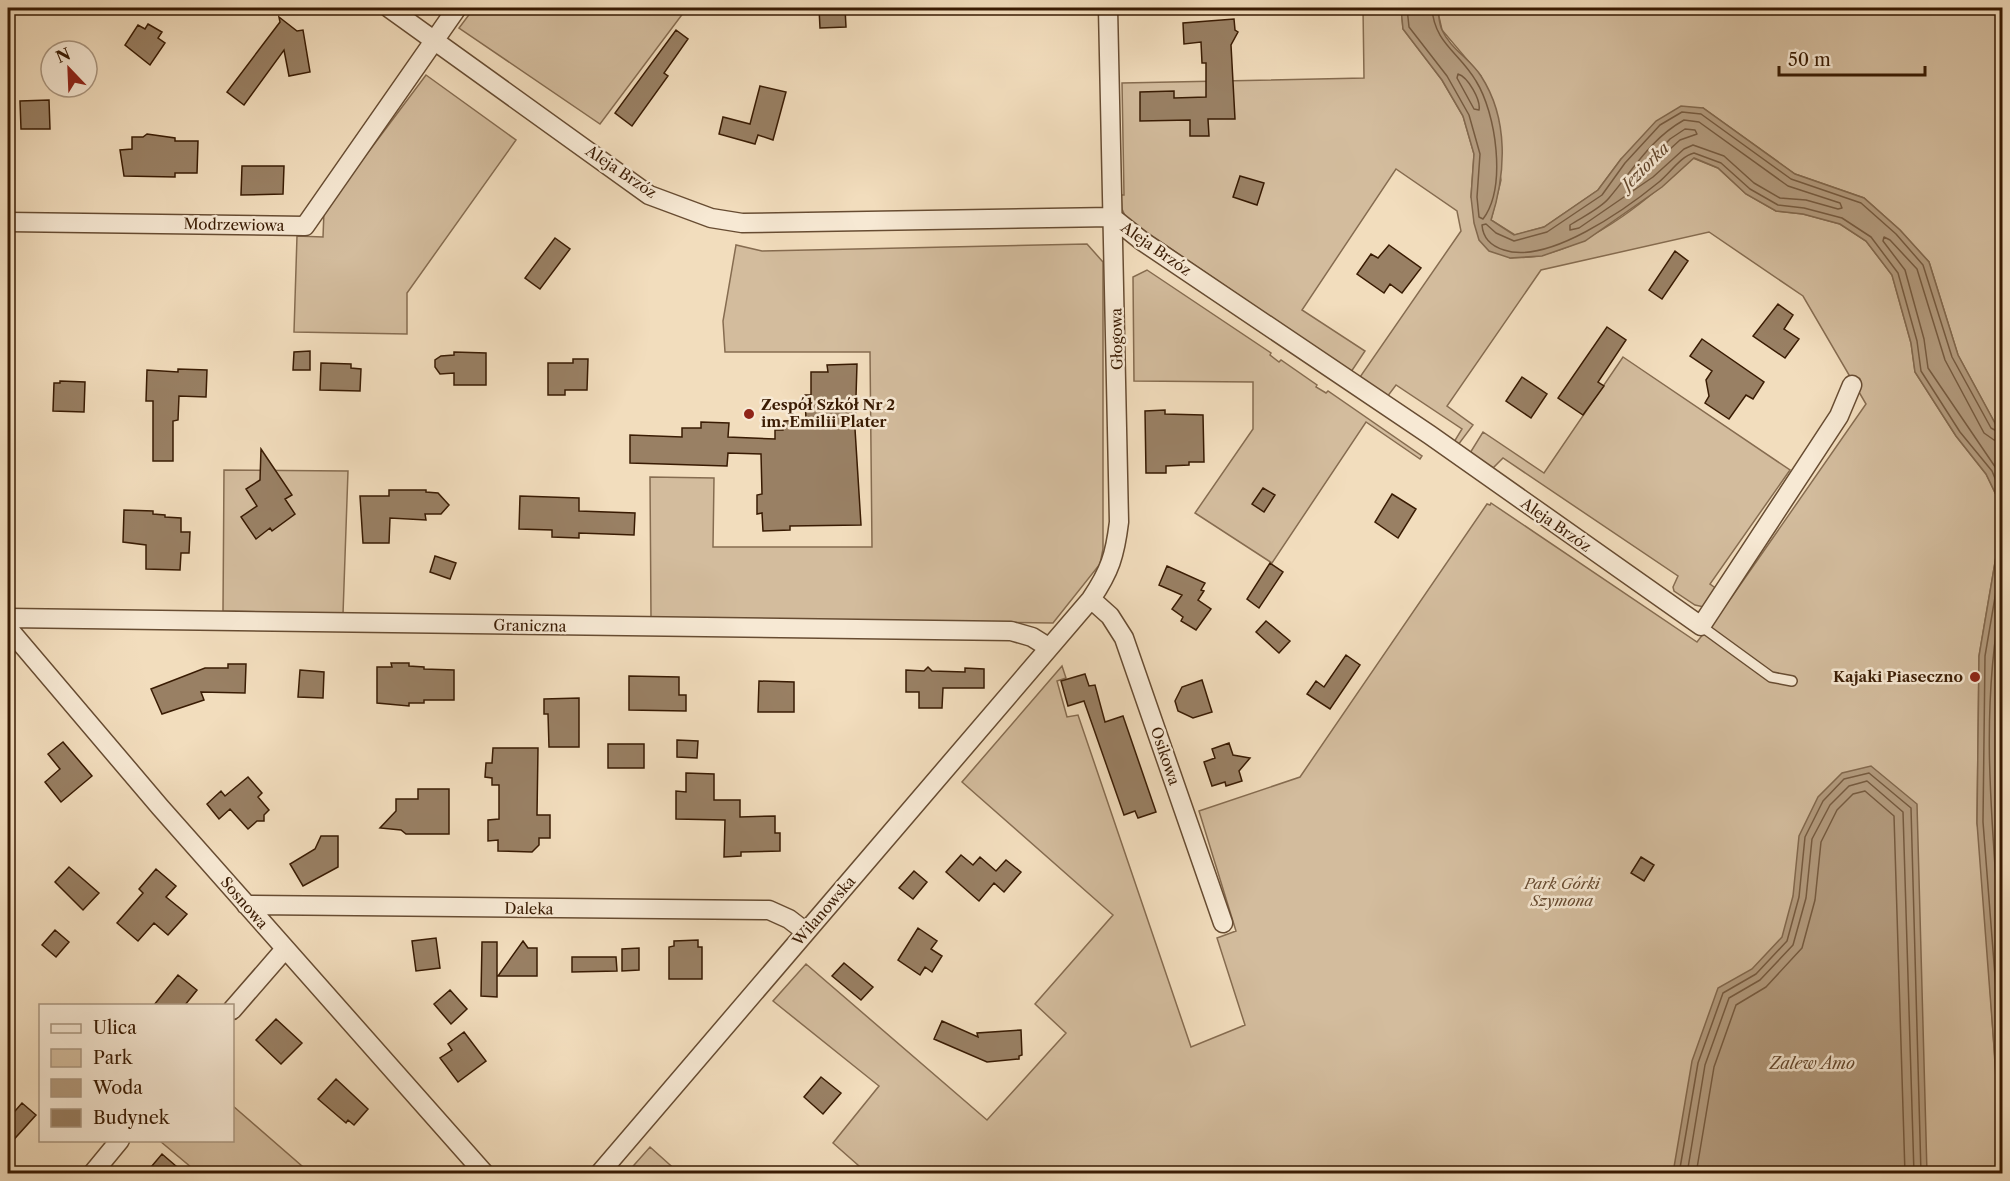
<svg xmlns="http://www.w3.org/2000/svg" width="2010" height="1181" font-family="'Libre Caslon Text',serif">
<rect width="100%" height="100%" fill="#f2ddbd"/>
<filter id="stains"><feTurbulence type="fractalNoise" baseFrequency=".00333" numOctaves="4"/><feColorMatrix values="0 0 0 0 .2 0 0 0 0 .09 0 0 0 0 .02 0 0 0 .5 -.17"/></filter>
<radialGradient id="worn" r=".72"><stop offset=".6" stop-color="#630" stop-opacity="0"/><stop offset="1" stop-color="#630" stop-opacity=".3"/></radialGradient>
<path fill="#d3bc9d" stroke="#866c50" stroke-width="1.5" d="M 474,8 L 687,8 L 600,124 L 459,28 Z
M 1363,8 L 1401,8 L 1403,29 L 1442,80 L 1463,116 L 1474,154 L 1471,197 L 1510,258 C 1520,257 1532,258 1542,255 C 1597,243 1652,196 1693,158 L 1718,168 L 1746,194 L 1776,211 L 1803,214 L 1840,224 L 1866,241 L 1892,275 L 1911,343 L 1915,372 L 1956,436 L 1986,474 L 2000,503 L 1998,545 L 1979,656 L 1977,823 L 1981,845 L 2002,1173 L 867,1173 L 833,1143 L 879,1086 L 773,1001 L 806,964 L 987,1120 L 1066,1033 L 1035,1004 L 1113,915 L 962,782 L 1062,666 L 1066,678 L 1057,681 L 1067,717 L 1078,715 L 1191,1047 L 1245,1025 L 1217,938 L 1236,931 L 1199,811 L 1300,777 L 1487,504 L 1490,505 L 1491,503 L 1697,642 L 1731,598 L 1866,404 L 1803,296 L 1709,232 L 1541,270 L 1447,406 L 1473,425 L 1458,445 L 1454,442 L 1462,429 L 1396,385 L 1387,397 L 1360,377 L 1461,231 L 1457,211 L 1396,169 L 1302,310 L 1365,351 L 1351,372 L 1126,218 L 1122,209 L 1121,195 L 1124,195 L 1122,83 L 1364,78 Z
M 1437,8 L 2002,8 L 2002,429 L 1996,425 L 1958,355 L 1929,262 L 1900,230 L 1864,198 L 1795,174 L 1703,108 L 1621,159 L 1598,190 L 1544,227 L 1515,235 L 1491,220 L 1501,180 L 1481,76 L 1442,30 Z
M 426,75 L 516,140 L 407,293 L 407,334 L 294,332 L 297,236 L 323,237 L 324,211 Z
M 1087,244 L 1103,262 L 1103,549 L 1100,564 L 1053,623 L 651,618 L 650,477 L 714,478 L 713,547 L 872,547 L 870,352 L 725,352 L 723,321 L 736,245 L 762,251 Z
M 1147,270 L 1271,353 L 1270,355 L 1279,362 L 1281,360 L 1317,385 L 1316,387 L 1326,393 L 1328,391 L 1422,456 L 1420,459 L 1366,422 L 1272,563 L 1195,513 L 1253,429 L 1253,382 L 1134,381 L 1133,277 Z
M 1623,357 L 1790,470 L 1710,584 L 1721,592 L 1704,607 L 1695,605 L 1674,591 L 1673,587 L 1678,576 L 1503,458 L 1493,468 L 1470,453 L 1483,432 L 1544,473 Z
M 224,470 L 348,471 L 343,614 L 223,611 Z
M 233,1106 L 310,1173 L 198,1173 L 160,1141 L 232,1140 Z
M 650,1147 L 679,1173 L 627,1173 Z"/>
<path fill="#b39b7e" stroke="#82684d" stroke-width="1.5" d="M 1401,8 L 1437,8 C 1439,14 1439,24 1442,30 C 1450,48 1471,60 1481,76 C 1509,119 1506,174 1491,220 L 1514,235 L 1544,227 L 1598,190 L 1621,159 L 1656,121 L 1681,106 L 1703,108 L 1795,174 L 1864,198 L 1900,230 L 1929,262 L 1958,355 L 1996,425 L 2002,429 L 2002,740 L 2000,767 L 2002,797 L 2002,1151 L 1977,823 L 1979,656 L 1998,545 L 2000,503 L 1986,474 L 1956,436 L 1915,372 L 1911,343 L 1892,275 L 1866,241 L 1840,224 L 1803,214 L 1776,211 L 1746,194 L 1718,168 L 1694,158 L 1662,187 L 1585,241 L 1542,256 L 1510,258 L 1489,251 L 1479,240 L 1474,223 L 1471,197 L 1474,154 L 1463,116 L 1442,80 L 1403,29 Z
M 1871,766 L 1917,804 L 1927,1173 L 1673,1173 L 1692,1061 L 1718,988 L 1752,969 L 1782,937 L 1793,896 L 1799,836 L 1818,797 L 1842,773 Z"/>
<g fill="none" stroke-linecap="round" stroke-linejoin="round">
<path stroke="#765b40" stroke-width="1.5" d="M 1407,8 L 1409,27 L 1447,76 L 1469,115 L 1480,154 L 1477,197 L 1479,217 L 1483,219 C 1507,187 1496,113 1476,81 C 1460,53 1434,43 1432,8
M 1458,74 C 1468,77 1481,100 1479,110 L 1474,109 L 1457,78 Z
M 1684,120 L 1699,122 L 1788,186 L 1840,203 L 1842,208 L 1838,209 L 1806,200 L 1780,198 L 1754,183 L 1724,156 L 1693,145 L 1684,149 L 1653,177 L 1579,228 L 1570,230 L 1570,225 C 1582,217 1600,209 1609,198 C 1633,170 1650,139 1684,120 Z
M 1685,129 L 1695,130 L 1697,134 L 1680,140 L 1659,159 L 1655,159 L 1655,155 L 1670,139 Z
M 2002,434 L 1991,428 L 1952,357 L 1923,265 L 1896,234 L 1861,203 L 1791,179 L 1701,114 L 1682,112 L 1660,125 L 1625,163 L 1602,195 L 1547,232 L 1514,241 L 1496,233 L 1486,224 L 1482,225 C 1483,239 1491,246 1504,250 C 1548,265 1626,209 1659,182 C 1670,173 1681,156 1694,153 L 1721,163 L 1750,189 L 1778,205 L 1804,208 L 1842,218 L 1871,237 L 1898,273 L 1917,341 L 1921,371 L 1960,432 L 1992,471 L 2002,495
M 2002,442 L 1994,440 L 1984,433 L 1945,360 L 1917,269 L 1890,240 L 1884,237 L 1883,241 L 1905,270 L 1924,339 L 1928,368 L 2002,477
M 2002,556 L 1985,656 L 1983,822 L 2002,1066
M 2002,598 C 1978,717 1994,841 2002,961
M 2002,650 L 1999,821 L 2002,839
M 1679,1174 L 1698,1063 L 1723,993 L 1756,974 L 1787,941 L 1799,897 L 1805,837 L 1823,801 L 1844,779 L 1869,773 L 1911,808 L 1921,1174
M 1687,1174 L 1705,1065 L 1729,998 L 1760,980 L 1793,945 L 1806,898 L 1812,839 L 1830,805 L 1849,786 L 1867,781 L 1903,812 L 1914,1174
M 1696,1174 L 1714,1067 L 1736,1005 L 1766,987 L 1802,948 L 1815,900 L 1821,842 L 1837,810 L 1853,794 L 1865,791 L 1894,816 L 1905,1174"/>
</g>
<path fill="#998064" stroke="#391b03" stroke-width="1.5" d="M 819,8 L 845,8 L 846,27 L 820,28 Z
M 279,17 L 297,31 L 303,30 L 310,72 L 289,76 L 284,50 L 244,105 L 227,92 L 280,22 Z
M 1234,19 L 1235,30 L 1238,32 L 1231,45 L 1235,119 L 1208,119 L 1209,136 L 1190,136 L 1190,120 L 1140,121 L 1140,92 L 1174,91 L 1174,98 L 1206,97 L 1206,63 L 1202,63 L 1201,42 L 1184,44 L 1183,23 Z
M 148,24 L 162,32 L 158,38 L 165,43 L 150,65 L 125,45 L 138,25 L 145,29 Z
M 676,30 L 688,39 L 664,73 L 668,76 L 632,126 L 615,113 Z
M 760,86 L 786,92 L 773,140 L 758,135 L 755,144 L 719,134 L 723,117 L 750,124 Z
M 49,100 L 50,129 L 21,129 L 20,101 Z
M 147,134 L 175,138 L 175,141 L 198,141 L 197,173 L 175,173 L 175,177 L 124,176 L 120,150 L 132,149 L 132,137 L 143,137 Z
M 242,166 L 284,166 L 283,194 L 241,195 Z
M 1240,176 L 1264,183 L 1257,205 L 1233,197 Z
M 555,238 L 570,249 L 540,289 L 525,278 Z
M 1389,245 L 1421,268 L 1402,293 L 1390,284 L 1384,293 L 1357,274 L 1371,254 L 1378,258 Z
M 1675,251 L 1688,261 L 1662,299 L 1649,290 Z
M 1778,304 L 1793,315 L 1784,329 L 1799,339 L 1785,358 L 1753,336 Z
M 1607,327 L 1626,340 L 1598,382 L 1604,386 L 1583,415 L 1558,398 Z
M 1702,339 L 1764,382 L 1753,399 L 1746,395 L 1729,419 L 1705,403 L 1709,396 L 1706,380 L 1712,371 L 1690,356 Z
M 310,351 L 310,370 L 293,370 L 294,352 Z
M 454,352 L 486,353 L 486,385 L 454,385 L 454,373 L 440,374 L 435,367 L 435,360 L 441,356 L 454,355 Z
M 573,359 L 588,359 L 587,390 L 565,390 L 565,395 L 548,395 L 548,363 L 573,363 Z
M 321,363 L 351,364 L 351,368 L 361,369 L 360,391 L 320,390 Z
M 857,364 L 855,429 L 861,525 L 790,526 L 790,530 L 763,531 L 762,513 L 757,514 L 757,495 L 762,494 L 761,454 L 728,453 L 727,466 L 630,463 L 630,435 L 682,437 L 682,428 L 701,428 L 701,422 L 729,423 L 728,437 L 775,439 L 775,430 L 783,430 L 784,421 L 806,420 L 805,395 L 811,395 L 811,372 L 828,372 L 827,365 Z
M 178,369 L 207,370 L 206,397 L 179,396 L 178,420 L 173,421 L 173,461 L 153,461 L 153,401 L 146,401 L 147,370 L 178,372 Z
M 1522,377 L 1547,394 L 1531,418 L 1506,401 Z
M 60,381 L 85,382 L 84,412 L 53,411 L 54,383 L 60,383 Z
M 1165,410 L 1165,414 L 1203,415 L 1204,462 L 1189,462 L 1189,465 L 1166,466 L 1166,473 L 1146,473 L 1145,411 Z
M 261,449 L 292,495 L 285,499 L 295,514 L 272,531 L 270,528 L 256,539 L 241,517 L 257,506 L 246,489 L 260,480 Z
M 1263,488 L 1275,495 L 1264,512 L 1252,504 Z
M 389,490 L 426,490 L 426,492 L 438,493 L 449,505 L 441,514 L 425,514 L 426,520 L 390,518 L 389,543 L 363,543 L 360,496 L 389,496 Z
M 1392,494 L 1416,509 L 1398,538 L 1375,522 Z
M 520,496 L 579,498 L 579,511 L 635,513 L 634,535 L 579,533 L 579,538 L 552,537 L 552,530 L 519,529 Z
M 124,510 L 153,511 L 153,514 L 165,515 L 165,517 L 181,518 L 181,532 L 190,532 L 189,553 L 181,553 L 180,570 L 146,569 L 146,545 L 123,542 Z
M 435,556 L 456,563 L 450,579 L 430,572 Z
M 1270,563 L 1283,572 L 1259,608 L 1247,599 Z
M 1167,566 L 1205,583 L 1201,590 L 1204,591 L 1198,600 L 1211,609 L 1196,630 L 1181,621 L 1183,617 L 1172,609 L 1182,595 L 1159,585 Z
M 1266,621 L 1290,641 L 1279,653 L 1256,632 Z
M 1346,655 L 1360,665 L 1330,709 L 1307,694 L 1316,681 L 1324,687 Z
M 391,663 L 409,663 L 409,666 L 424,667 L 424,669 L 454,670 L 454,700 L 424,700 L 424,703 L 409,703 L 409,706 L 377,703 L 377,667 L 392,667 Z
M 228,664 L 246,664 L 245,693 L 201,692 L 204,700 L 162,714 L 151,689 L 205,668 L 228,668 Z
M 928,667 L 932,671 L 965,672 L 965,668 L 984,669 L 984,688 L 943,688 L 942,708 L 919,708 L 919,692 L 906,692 L 906,670 L 924,671 Z
M 300,670 L 324,672 L 323,698 L 298,697 Z
M 1085,674 L 1089,686 L 1095,685 L 1105,722 L 1123,716 L 1156,812 L 1138,818 L 1135,811 L 1124,815 L 1084,701 L 1068,706 L 1061,681 Z
M 629,676 L 679,677 L 679,695 L 686,695 L 686,711 L 629,710 Z
M 1202,680 L 1212,712 L 1193,718 L 1178,711 L 1175,701 L 1182,687 Z
M 759,681 L 794,682 L 794,712 L 758,712 Z
M 579,698 L 579,747 L 549,747 L 548,714 L 544,714 L 544,699 Z
M 677,740 L 698,741 L 697,758 L 677,757 Z
M 63,742 L 92,776 L 61,802 L 45,782 L 60,769 L 48,754 Z
M 1229,743 L 1233,755 L 1250,758 L 1239,771 L 1242,781 L 1226,786 L 1225,782 L 1212,786 L 1204,762 L 1215,758 L 1212,749 Z
M 608,744 L 644,744 L 644,768 L 608,768 Z
M 493,748 L 538,748 L 537,815 L 550,815 L 550,838 L 539,838 L 539,845 L 532,852 L 498,851 L 498,840 L 488,841 L 488,820 L 499,819 L 499,785 L 492,785 L 492,778 L 485,777 L 486,763 L 492,763 Z
M 686,773 L 714,774 L 714,800 L 740,800 L 740,817 L 775,816 L 775,833 L 780,833 L 780,851 L 741,852 L 741,856 L 724,857 L 725,820 L 676,819 L 676,791 L 686,792 Z
M 248,777 L 262,793 L 258,797 L 269,810 L 264,815 L 264,821 L 257,821 L 248,829 L 230,809 L 219,819 L 207,804 L 221,791 L 225,796 Z
M 418,789 L 449,789 L 449,834 L 406,834 L 401,830 L 380,828 L 396,811 L 396,799 L 418,799 Z
M 321,836 L 338,836 L 338,867 L 303,886 L 290,864 L 315,849 Z
M 961,855 L 973,865 L 980,857 L 996,871 L 1006,860 L 1021,872 L 1004,892 L 994,883 L 979,901 L 946,872 Z
M 1641,857 L 1654,865 L 1644,881 L 1631,873 Z
M 69,867 L 99,893 L 83,910 L 55,882 Z
M 156,869 L 176,886 L 166,897 L 187,914 L 168,935 L 154,923 L 138,941 L 117,923 L 143,893 L 139,889 Z
M 914,871 L 927,882 L 913,899 L 899,888 Z
M 918,928 L 937,941 L 931,949 L 942,956 L 932,972 L 925,967 L 920,975 L 898,960 Z
M 55,930 L 69,942 L 56,957 L 42,945 Z
M 436,938 L 440,968 L 416,971 L 412,941 Z
M 698,940 L 698,947 L 702,947 L 702,979 L 669,979 L 669,947 L 674,946 L 674,941 Z
M 523,941 L 528,948 L 537,948 L 537,976 L 498,976 Z
M 482,942 L 497,942 L 497,997 L 481,996 Z
M 639,948 L 639,970 L 622,971 L 622,949 Z
M 572,957 L 616,957 L 617,971 L 572,972 Z
M 844,963 L 873,987 L 861,1000 L 832,976 Z
M 178,975 L 197,990 L 185,1005 L 154,1005 Z
M 450,990 L 467,1009 L 451,1024 L 434,1004 Z
M 276,1019 L 302,1043 L 281,1064 L 256,1040 Z
M 942,1021 L 978,1037 L 977,1033 L 1021,1030 L 1022,1055 L 1019,1056 L 1019,1059 L 987,1062 L 934,1039 Z
M 464,1032 L 486,1061 L 458,1082 L 440,1058 L 452,1050 L 448,1044 Z
M 821,1077 L 841,1093 L 823,1114 L 804,1097 Z
M 336,1079 L 368,1109 L 354,1125 L 348,1120 L 346,1123 L 318,1099 Z
M 22,1103 L 36,1115 L 8,1146 L 8,1119 Z
M 162,1154 L 184,1173 L 146,1173 Z"/>
<g fill="none" stroke-linecap="round" stroke-linejoin="round">
<defs>
<path id="service" d="M 1701,626 L 1771,677 L 1792,681"/>
<path id="minor" d="M 389,8 L 649,195 L 711,218 L 742,223 L 1112,217 L 1142,241 L 1430,435 L 1701,626 L 1839,416 L 1852,385
M 8,222 L 305,226 L 457,8
M 1091,599 L 1110,616 L 1124,638 L 1223,923
M 8,618 L 1011,631 L 1032,637 L 1048,647
M 8,628 L 160,807 L 485,1174
M 246,905 L 769,910 L 789,919 L 806,932
M 232,1010 L 285,949
M 92,1174 L 120,1140
M 599,1174 L 1091,599 C 1110,571 1115,555 1119,522 L 1108,8"/>
</defs>
<use href="#service" stroke="#674c32" stroke-width="12"/>
<use href="#minor" stroke="#674c32" stroke-width="21"/>
<use href="#service" stroke="#f7e9d4" stroke-width="9"/>
<use href="#minor" stroke="#f7e9d4" stroke-width="18"/>
</g>
<g fill="#8f2418" stroke="#f7e9d4" stroke-width="2">
<circle cx="749" cy="414" r="6"/>
<circle cx="1975" cy="677" r="6"/>
</g>
<g text-anchor="middle" stroke-width="5" stroke-linejoin="round" paint-order="stroke">
<g font-size="15" fill="#391b03" stroke="#f7e9d4">
<text transform="translate(621 172) rotate(34)" y="5">Aleja Brzóz</text>
<text transform="translate(234 225) rotate(1)" y="5">Modrzewiowa</text>
<text transform="translate(1156 249) rotate(35)" y="5">Aleja Brzóz</text>
<text transform="translate(1117 339) rotate(-91)" y="5">Głogowa</text>
<text transform="translate(1556 525) rotate(35)" y="5">Aleja Brzóz</text>
<text transform="translate(530 626) rotate(1)" y="5">Graniczna</text>
<text transform="translate(1165 756) rotate(71)" y="5">Osikowa</text>
<text transform="translate(244 903) rotate(49)" y="5">Sosnowa</text>
<text transform="translate(529 909) rotate(1)" y="5">Daleka</text>
<text transform="translate(824 911) rotate(-49)" y="5">Wilanowska</text>
</g>
<g font-size="15" font-weight="bold" fill="#391b03" stroke="#f7e9d4" text-anchor="start">
<text x="761" y="410">Zespół Szkół Nr 2<tspan x="761" dy="17">im. Emilii Plater</tspan></text>
<text x="1963" y="682" text-anchor="end">Kajaki Piaseczno</text>
</g>
<g font-size="15" font-style="italic" fill="#674b31" stroke="#f7e9d4">
<text x="1562" y="889">Park Górki<tspan x="1562" dy="17">Szymona</tspan></text>
</g>
<g font-size="16" font-style="italic" fill="#64482e" stroke="#f7e9d4">
<text transform="translate(1645 166) rotate(-45)" y="6">Jeziorka</text>
<text x="1812" y="1069">Zalew Amo</text>
</g>
</g>
<rect width="2010" height="1181" fill="none" stroke="#f2ddbd" stroke-width="30"/>
<rect x="9" y="9" width="1992" height="1163" fill="none" stroke="#391b03" stroke-width="3"/>
<rect x="15" y="15" width="1980" height="1151" fill="none" stroke="#391b03" stroke-width="1.5"/>
<rect x="39" y="1004" width="195" height="138" fill="#f7e9d4" stroke="#ab9780" stroke-width="1.5"/>
<rect x="51" y="1024" width="30" height="9" fill="#f7e9d4" stroke="#ab9780" stroke-width="1.5"/>
<text x="93" y="1034" font-size="18" fill="#391b03">Ulica</text>
<rect x="51" y="1049" width="30" height="18" fill="#d3bc9d" stroke="#ab9780" stroke-width="1.5"/>
<text x="93" y="1064" font-size="18" fill="#391b03">Park</text>
<rect x="51" y="1079" width="30" height="18" fill="#b39b7e" stroke="#ab9780" stroke-width="1.5"/>
<text x="93" y="1094" font-size="18" fill="#391b03">Woda</text>
<rect x="51" y="1109" width="30" height="18" fill="#998064" stroke="#ab9780" stroke-width="1.5"/>
<text x="93" y="1124" font-size="18" fill="#391b03">Budynek</text>
<g transform="translate(69 69) rotate(337)"><circle r="28" fill="#f7e9d4" stroke="#ab9780" stroke-width="1.5"/>
<path d="M0-4.5L10 22L0 15L-10 22Z" fill="#8f2418"/>
<text y="-9" font-size="16" font-weight="bold" text-anchor="middle" fill="#391b03">N</text>
</g>
<path d="M1779 66v9h146v-9" fill="none" stroke="#391b03" stroke-width="3"/>
<text x="1788" y="66" font-size="18" fill="#391b03" stroke="#f7e9d4" stroke-width="4.5" paint-order="stroke">50 m</text>
<rect width="100%" height="100%" filter="url(#stains)"/>
<rect width="100%" height="100%" fill="url(#worn)"/>
</svg>
